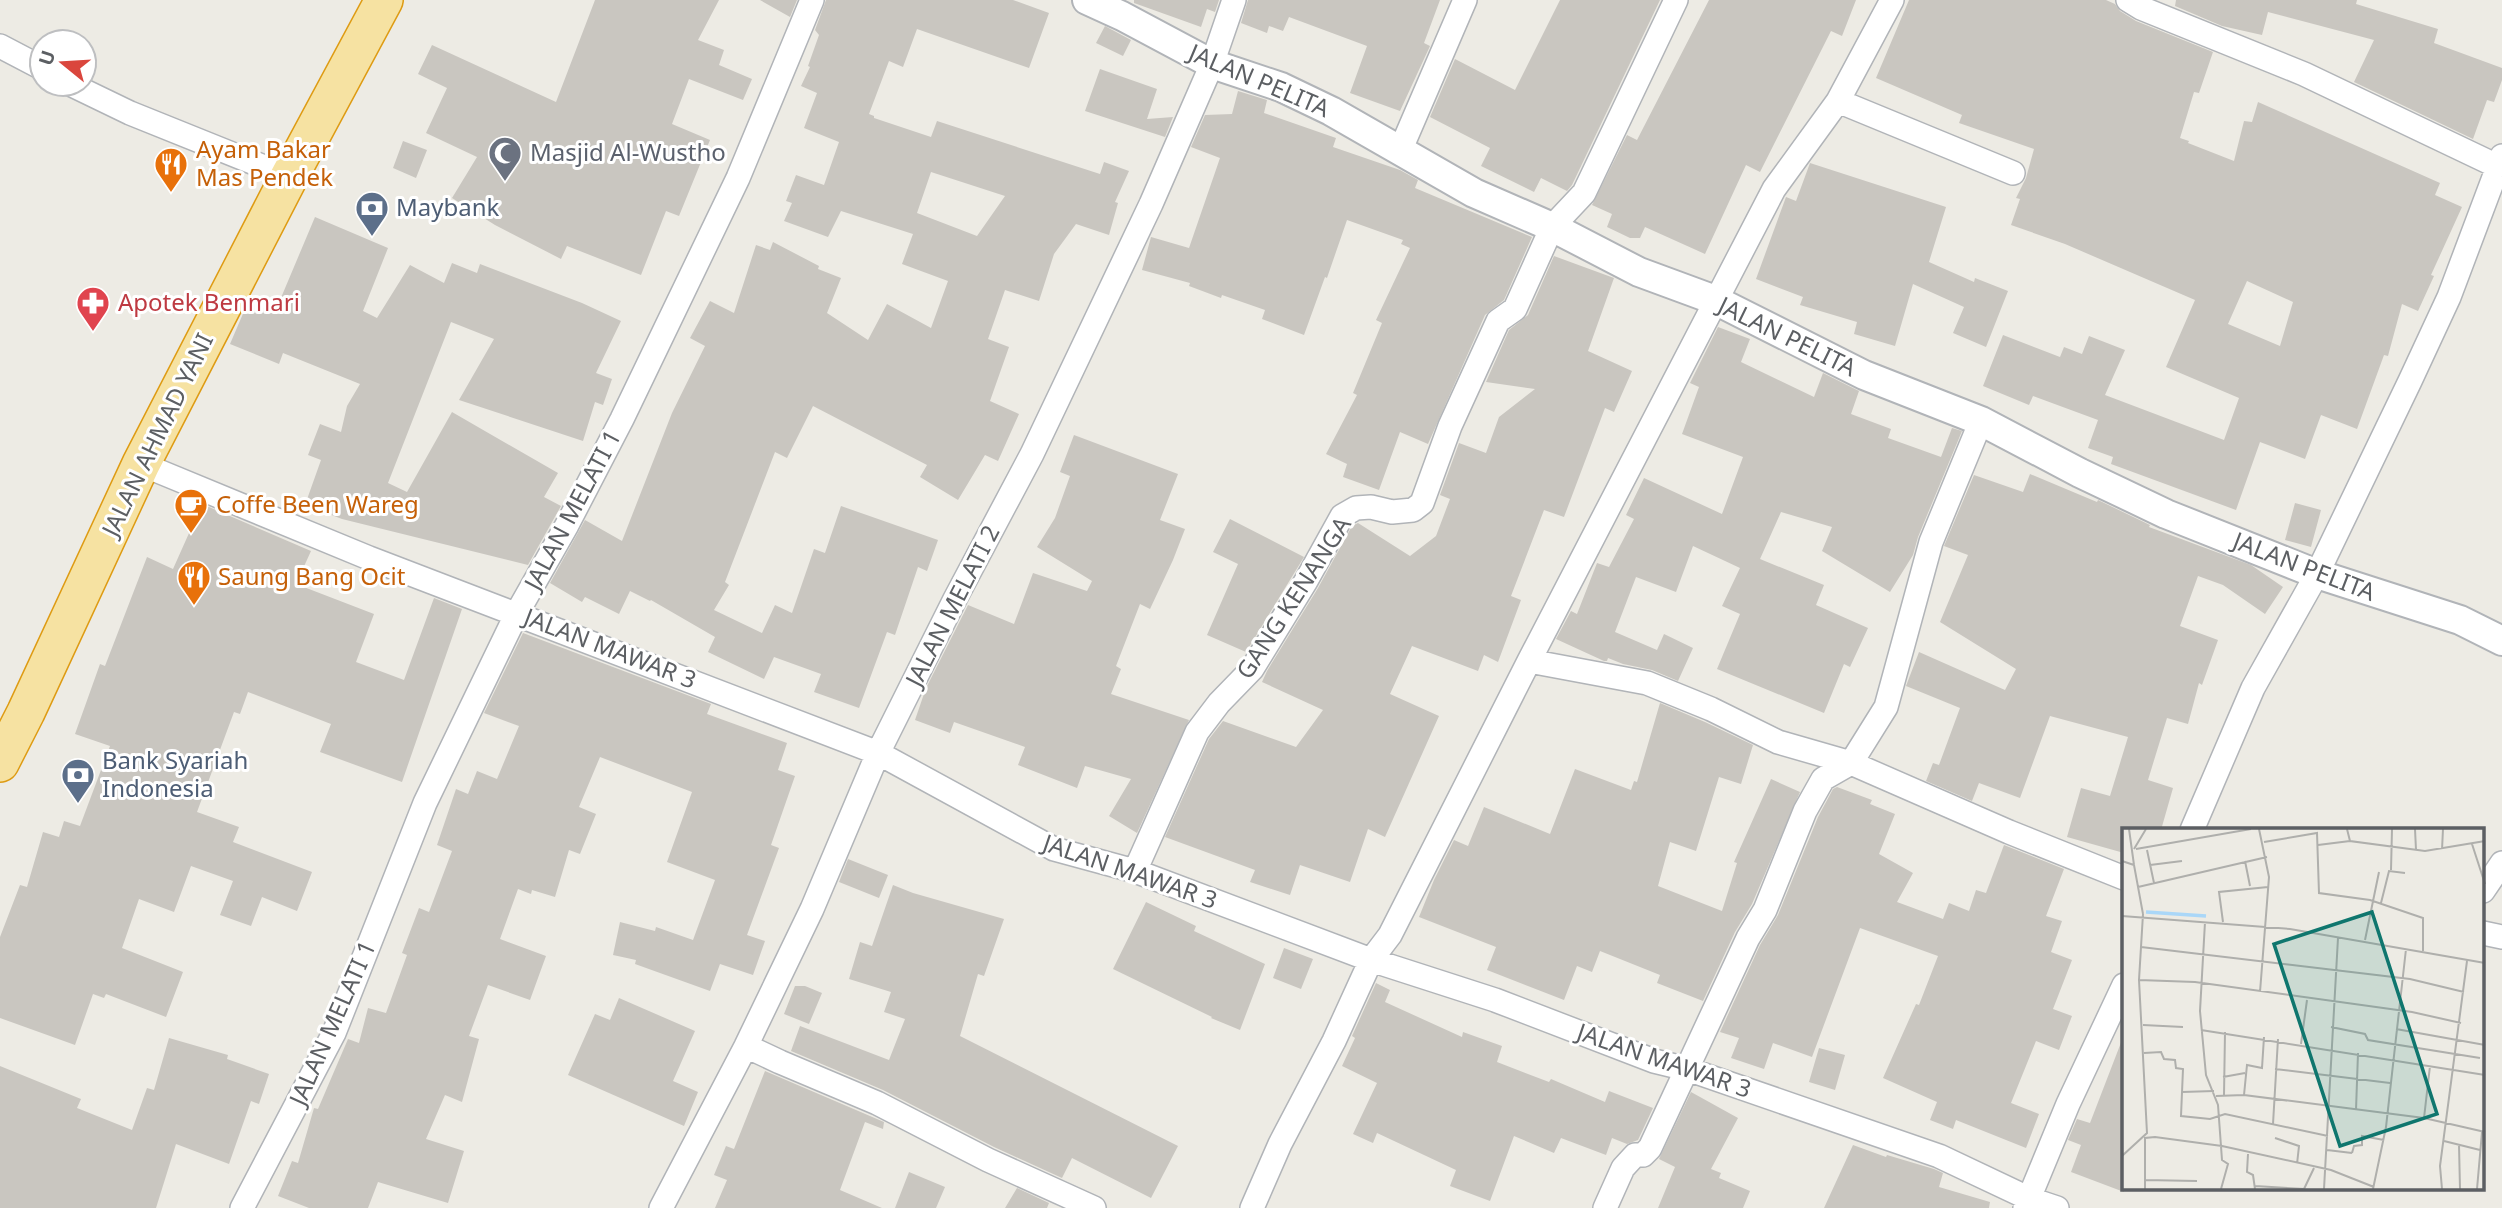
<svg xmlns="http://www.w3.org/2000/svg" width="2502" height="1208" font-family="'Noto Sans',sans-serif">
<rect width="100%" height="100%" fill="#edebe4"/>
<path fill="#c9c6c0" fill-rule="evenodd" d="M 595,0 L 719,0 L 698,40 L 724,50 L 719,65 L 752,79 L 743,100 L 689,79 L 672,124 L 710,140 L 679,216 L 666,211 L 641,275 L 567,246 L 561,259 L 495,225 L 452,198 L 477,157 L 426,133 L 447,88 L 418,74 L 432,45 L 556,102 Z
M 760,0 L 797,0 L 790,17 Z
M 826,0 L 1013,0 L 1049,13 L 1029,68 L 917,29 L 903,67 L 889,61 L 869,114 L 874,116 L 874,118 L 931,137 L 937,121 L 1100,174 L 1104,162 L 1129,171 L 1115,202 L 1118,203 L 1109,235 L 1076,224 L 1054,254 L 1039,301 L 1005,290 L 988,339 L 1009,347 L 990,401 L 1019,414 L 998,461 L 985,455 L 958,500 L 920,477 L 927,465 L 813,406 L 787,458 L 775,452 L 725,582 L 729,585 L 714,610 L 762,633 L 775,605 L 792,613 L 814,549 L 825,553 L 841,506 L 938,540 L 927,571 L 918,567 L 895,635 L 887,632 L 859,708 L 814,692 L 821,674 L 774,657 L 764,679 L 708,652 L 715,637 L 651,600 L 650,601 L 630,591 L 619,614 L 585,597 L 582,602 L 550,583 L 585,520 L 622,541 L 672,413 L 705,346 L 690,338 L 710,301 L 734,313 L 756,245 L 770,250 L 773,242 L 819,266 L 818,269 L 841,278 L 827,313 L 868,340 L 887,304 L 931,328 L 948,281 L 902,264 L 913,234 L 841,211 L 828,237 L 784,221 L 792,203 L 786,201 L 796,175 L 824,185 L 839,142 L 804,128 L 817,93 L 801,86 L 810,67 L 808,66 L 819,35 L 815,30 ZM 931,172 L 1005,196 L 977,236 L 917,213 Z
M 1134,0 L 1219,0 L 1215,12 L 1207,9 L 1201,27 L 1134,3 Z
M 1248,0 L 1440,0 L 1424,43 L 1430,46 L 1400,111 L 1350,93 L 1367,46 L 1289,17 L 1283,31 L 1269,26 L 1267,33 L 1241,23 Z
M 1560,0 L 1660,0 L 1572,185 L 1567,191 L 1541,178 L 1534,192 L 1481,166 L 1490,148 L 1430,117 L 1455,59 L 1515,90 Z
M 1709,0 L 1856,0 L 1842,36 L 1831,31 L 1760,172 L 1746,165 L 1705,254 L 1645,227 L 1640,238 L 1630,238 L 1607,227 L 1612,214 L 1592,205 L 1627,135 L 1637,140 Z
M 1909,0 L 2106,0 L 2115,4 L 2120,11 L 2136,21 L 2213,52 L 2199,93 L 2194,92 L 2180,138 L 2189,141 L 2188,143 L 2234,161 L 2244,121 L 2252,122 L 2258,102 L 2440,183 L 2435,195 L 2462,207 L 2431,275 L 2434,276 L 2418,311 L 2402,304 L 2388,356 L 2384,355 L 2357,429 L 2321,415 L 2305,459 L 2260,442 L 2236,510 L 2111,464 L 2113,457 L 2088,448 L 2098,420 L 2033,396 L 2029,405 L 1983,386 L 2003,335 L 2060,357 L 2064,347 L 2082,354 L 2089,336 L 2125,350 L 2105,395 L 2224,440 L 2239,398 L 2166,367 L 2195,300 L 2065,244 L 2011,225 L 2020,199 L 2016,198 L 2026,178 L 2034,149 L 1959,123 L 1962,115 L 1876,78 ZM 2247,281 L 2293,302 L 2280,346 L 2228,324 Z
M 2176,0 L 2357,0 L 2356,4 L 2438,29 L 2434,43 L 2502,68 L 2502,80 L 2494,102 L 2487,100 L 2473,139 L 2354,82 L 2374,40 L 2268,12 L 2262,35 L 2222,26 L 2175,6 Z
M 1105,26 L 1131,40 L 1123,56 L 1096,43 Z
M 1100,69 L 1157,89 L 1147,119 L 1173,117 L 1165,137 L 1085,111 Z
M 1238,91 L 1267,100 L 1264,113 L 1336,138 L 1333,147 L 1400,170 L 1418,180 L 1415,188 L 1532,237 L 1504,300 L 1485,315 L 1428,444 L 1400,432 L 1379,490 L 1343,477 L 1347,464 L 1326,454 L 1357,395 L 1353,393 L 1382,323 L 1376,320 L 1410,248 L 1401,244 L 1403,240 L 1347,220 L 1327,278 L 1325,277 L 1304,335 L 1262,319 L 1265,310 L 1222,295 L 1221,298 L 1189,286 L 1190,283 L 1142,270 L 1151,237 L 1189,248 L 1220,158 L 1191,147 L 1205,115 L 1232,114 Z
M 403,141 L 427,150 L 416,178 L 393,168 Z
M 1810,163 L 1946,207 L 1929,262 L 1974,282 L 1975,278 L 2008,291 L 1986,347 L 1953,333 L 1964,307 L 1913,284 L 1895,346 L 1854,334 L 1857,322 L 1800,305 L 1803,297 L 1756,279 L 1786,197 L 1796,201 Z
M 315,217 L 388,248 L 363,311 L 377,318 L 410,265 L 444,283 L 452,263 L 477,273 L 480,264 L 582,303 L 621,321 L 596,373 L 612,379 L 603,405 L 595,402 L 583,441 L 459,400 L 494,339 L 451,322 L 388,483 L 407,492 L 452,412 L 558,473 L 544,497 L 561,506 L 528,565 L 342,519 L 305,505 L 321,460 L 308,455 L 320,424 L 341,432 L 347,406 L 360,384 L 283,353 L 279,364 L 230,344 L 248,302 L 275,312 Z
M 1554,256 L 1614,278 L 1588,351 L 1632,371 L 1614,412 L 1605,408 L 1564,517 L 1544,510 L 1511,596 L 1521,600 L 1498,662 L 1484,655 L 1478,671 L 1412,646 L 1390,694 L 1439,716 L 1385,837 L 1368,829 L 1350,882 L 1300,865 L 1290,895 L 1250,882 L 1255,870 L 1165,837 L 1209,739 L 1223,721 L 1296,747 L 1323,710 L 1262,682 L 1267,671 L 1318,588 L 1352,526 L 1358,523 L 1410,556 L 1436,536 L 1450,499 L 1440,495 L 1459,443 L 1486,453 L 1499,417 L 1535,389 L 1486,382 L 1509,330 L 1528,315 Z
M 1718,327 L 1750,339 L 1741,362 L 1814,397 L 1823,373 L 1859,391 L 1851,414 L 1891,429 L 1888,438 L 1941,457 L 1952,428 L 1962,431 L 1918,537 L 1913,555 L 1890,592 L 1822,551 L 1832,527 L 1781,512 L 1760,559 L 1824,585 L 1816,605 L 1868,628 L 1850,667 L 1844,664 L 1824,713 L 1717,669 L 1740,614 L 1722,606 L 1740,568 L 1693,546 L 1676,592 L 1636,577 L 1615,632 L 1657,650 L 1664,634 L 1693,648 L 1678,681 L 1652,670 L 1623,664 L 1608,658 L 1607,661 L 1604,661 L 1556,639 L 1571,611 L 1577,614 L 1597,563 L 1609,567 L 1634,519 L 1626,515 L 1644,478 L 1722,514 L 1743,457 L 1682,434 L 1699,387 L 1690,383 Z
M 1074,435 L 1178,474 L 1160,520 L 1185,529 L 1173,560 L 1150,609 L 1140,604 L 1116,666 L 1121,669 L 1111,694 L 1189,720 L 1137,833 L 1109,816 L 1131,779 L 1085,766 L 1077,788 L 1018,765 L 1025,747 L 954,722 L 950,733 L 915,720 L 926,688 L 968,605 L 1014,624 L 1033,573 L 1087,591 L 1092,581 L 1037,547 L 1055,518 L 1070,476 L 1060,472 Z
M 2030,474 L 2097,502 L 2098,500 L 2150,525 L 2149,527 L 2251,565 L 2283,587 L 2265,614 L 2223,585 L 2198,576 L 2180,626 L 2218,640 L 2202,685 L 2199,683 L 2188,724 L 2167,718 L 2148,780 L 2173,788 L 2161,830 L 2124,830 L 2124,853 L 2067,837 L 2081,788 L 2110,796 L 2128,737 L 2050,716 L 2020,798 L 1979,783 L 1972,801 L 1926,781 L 1933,763 L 1939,765 L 1960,708 L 1906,686 L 1919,652 L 2005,690 L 2016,669 L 1940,622 L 1968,555 L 1944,546 L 1974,475 L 2023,492 Z
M 2295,503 L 2321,510 L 2311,547 L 2285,540 Z
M 202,504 L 311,551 L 296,584 L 374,614 L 356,662 L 404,680 L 434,598 L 462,609 L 402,782 L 320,752 L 331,724 L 248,692 L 240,714 L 234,712 L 197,812 L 239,827 L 233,842 L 312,872 L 297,911 L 262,897 L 251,926 L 220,915 L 233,881 L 191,866 L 174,912 L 139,899 L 122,948 L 183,972 L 166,1017 L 106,994 L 104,998 L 93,994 L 75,1045 L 0,1018 L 0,937 L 20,885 L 27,887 L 43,832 L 59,837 L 64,821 L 80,826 L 110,746 L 75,734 L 100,664 L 105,666 L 147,557 L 173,569 Z
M 1230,519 L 1304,557 L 1246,652 L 1207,635 L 1238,564 L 1213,552 Z
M 523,633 L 711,704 L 707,714 L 787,743 L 778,770 L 795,776 L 771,845 L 779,848 L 747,935 L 765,941 L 753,975 L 720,964 L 710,991 L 635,964 L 636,960 L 613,955 L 620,922 L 655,931 L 656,927 L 693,940 L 715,880 L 667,862 L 692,792 L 600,757 L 579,807 L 596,814 L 580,854 L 569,850 L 555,897 L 532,890 L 531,894 L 518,889 L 500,939 L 546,956 L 530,1000 L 488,985 L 469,1036 L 479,1039 L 462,1102 L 445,1095 L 426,1139 L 464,1151 L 448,1203 L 378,1182 L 368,1208 L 309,1208 L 278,1196 L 292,1161 L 298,1163 L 314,1108 L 318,1109 L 348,1039 L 359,1043 L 368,1008 L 386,1013 L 407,955 L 402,953 L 419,908 L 429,912 L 452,851 L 437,845 L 456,789 L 468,794 L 477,771 L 497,779 L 519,726 L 484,713 Z
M 1660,703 L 1705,722 L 1753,745 L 1741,784 L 1719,777 L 1696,851 L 1670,842 L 1658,886 L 1722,911 L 1737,863 L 1734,862 L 1771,779 L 1800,792 L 1752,904 L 1735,932 L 1703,1001 L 1657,983 L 1660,975 L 1600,951 L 1592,972 L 1577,966 L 1564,1000 L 1487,970 L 1496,947 L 1419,917 L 1434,880 L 1454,840 L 1468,846 L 1484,807 L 1550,834 L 1575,769 L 1631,790 L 1634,781 L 1637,782 Z
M 1837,787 L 1872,800 L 1870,804 L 1895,814 L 1879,854 L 1913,873 L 1897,902 L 1943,919 L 1949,903 L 1969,911 L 1976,890 L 1986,893 L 2004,845 L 2064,869 L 2046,916 L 2062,921 L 2051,952 L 2072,960 L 2053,1009 L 2072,1016 L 2059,1050 L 2036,1041 L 2011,1103 L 2039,1114 L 2026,1148 L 1956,1120 L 1953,1129 L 1930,1120 L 1937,1102 L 1883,1078 L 1916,1004 L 1919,1005 L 1938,956 L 1860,928 L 1812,1057 L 1773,1043 L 1764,1069 L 1731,1058 L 1739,1038 L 1720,1032 L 1760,945 L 1778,915 L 1818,817 L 1833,789 Z
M 848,859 L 888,875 L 879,898 L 839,882 Z
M 893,885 L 913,893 L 1004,919 L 984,976 L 978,974 L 960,1036 L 1178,1146 L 1151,1198 L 1072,1158 L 1062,1178 L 994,1147 L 883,1090 L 791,1051 L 800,1026 L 889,1060 L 905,1019 L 884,1012 L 891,992 L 849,979 L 860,942 L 872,946 Z
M 1146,902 L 1196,926 L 1194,931 L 1265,964 L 1240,1030 L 1211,1018 L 1212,1017 L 1113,969 Z
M 1284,948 L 1313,959 L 1301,989 L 1273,978 Z
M 1376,983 L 1390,990 L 1385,1002 L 1462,1037 L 1463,1032 L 1502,1046 L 1497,1062 L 1549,1082 L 1551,1079 L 1605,1102 L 1609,1091 L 1653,1108 L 1638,1140 L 1627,1144 L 1612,1138 L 1606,1155 L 1561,1138 L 1554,1153 L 1514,1136 L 1490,1201 L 1450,1186 L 1456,1170 L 1377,1133 L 1373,1143 L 1353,1134 L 1377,1083 L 1342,1066 L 1355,1038 L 1352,1036 Z
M 795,986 L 805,986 L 822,993 L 809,1024 L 784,1014 Z
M 619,998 L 695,1031 L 673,1081 L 698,1092 L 684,1126 L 568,1075 L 595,1014 L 610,1020 Z
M 169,1038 L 228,1055 L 227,1059 L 269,1074 L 259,1104 L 251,1101 L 229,1164 L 176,1144 L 156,1208 L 0,1208 L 0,1066 L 81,1099 L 77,1108 L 132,1130 L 147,1088 L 154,1090 Z
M 2122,1040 L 2124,1041 L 2124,1192 L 2071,1172 L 2081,1145 L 2068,1140 L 2077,1119 L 2090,1123 Z
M 1819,1048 L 1845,1055 L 1835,1090 L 1809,1082 Z
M 765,1071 L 884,1122 L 883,1129 L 865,1122 L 840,1190 L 882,1208 L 715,1208 L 727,1180 L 714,1175 L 726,1146 L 734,1149 Z
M 1691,1092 L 1738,1118 L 1711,1169 L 1721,1173 L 1719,1178 L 1750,1191 L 1743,1208 L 1658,1208 L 1675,1167 L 1659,1159 Z
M 1853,1145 L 1886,1157 L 1887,1155 L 1934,1169 L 1943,1173 L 1939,1187 L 1990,1202 L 1989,1208 L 1824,1208 Z
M 909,1172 L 945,1187 L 936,1208 L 895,1208 Z
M 1017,1188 L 1049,1203 L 1047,1208 L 1005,1208 Z"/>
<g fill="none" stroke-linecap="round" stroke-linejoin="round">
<defs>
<path id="minor" d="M 2128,0 L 2141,8 L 2304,74 L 2497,166
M 0,46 L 42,68
M 70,84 L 130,113 L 289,177
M 1838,101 L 2013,173
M 1400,151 L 1465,0
M 141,464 L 369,558 L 878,753 L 1054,849 L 1135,871 L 1371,960 L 1495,1000 L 1654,1061 L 1687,1069 L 1939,1156 L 2030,1199 L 2057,1208
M 1529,661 L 1647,683 L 1711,709 L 1778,742 L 1851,763 L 2009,832 L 2124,878
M 2192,830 L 2253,688 L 2317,574 L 2410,381 L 2449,297 L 2502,156
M 1135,871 L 1197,732 L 1219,703 L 1252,669 L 1306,581 L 1342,516 L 1356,508 L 1371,507 L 1392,512 L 1413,510 L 1422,503 L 1450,426 L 1498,321 L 1515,309 L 1552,227 L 1584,193 L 1676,0
M 2483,891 L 2502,863
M 2483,933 L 2502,937
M 746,1046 L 780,1062 L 877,1103 L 988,1160 L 1094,1208
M 242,1208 L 334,1033 L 425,803 L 517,613 L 567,525 L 622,419 L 738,178 L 812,0
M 661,1208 L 746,1046 L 812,909 L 878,753 L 955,599 L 1032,454 L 1151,204 L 1212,64 L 1234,0
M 1252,1208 L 1280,1144 L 1334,1041 L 1371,960 L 1390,935 L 1529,661 L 1774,189 L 1838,101 L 1892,0
M 1605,1208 L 1623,1168 L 1635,1155 L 1643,1155 L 1650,1148 L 1748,938 L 1765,910 L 1805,811 L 1823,779 L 1851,763 L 1886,707 L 1931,542 L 1981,421
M 2025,1208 L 2068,1104 L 2124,985"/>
<path id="tertiary" d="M 1087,0 L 1122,16 L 1212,64 L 1281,87 L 1331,111 L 1474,193 L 1552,227 L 1639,272 L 1715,300 L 1864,375 L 1981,421 L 2080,473 L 2166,514 L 2317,574 L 2460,620 L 2502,641"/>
<path id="trunk" d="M 0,763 L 26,712 L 141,464 L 289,177 L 384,0"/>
</defs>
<use href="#minor" stroke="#b1b4b8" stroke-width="26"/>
<use href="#tertiary" stroke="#b1b4b8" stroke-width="32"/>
<use href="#trunk" stroke="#de9b13" stroke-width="40"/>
<use href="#minor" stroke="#fff" stroke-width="23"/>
<use href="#tertiary" stroke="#fff" stroke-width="28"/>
<use href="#trunk" stroke="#f6e2a2" stroke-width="37"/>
</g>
<defs>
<symbol id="mosque-pin" viewBox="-11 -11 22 30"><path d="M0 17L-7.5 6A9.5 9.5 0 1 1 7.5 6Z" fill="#6b7280" stroke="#fff"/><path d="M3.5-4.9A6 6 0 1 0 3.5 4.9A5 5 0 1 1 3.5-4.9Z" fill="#fff"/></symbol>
<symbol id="restaurant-pin" viewBox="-11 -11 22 30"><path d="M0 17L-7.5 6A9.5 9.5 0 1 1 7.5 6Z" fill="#e8710a" stroke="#fff"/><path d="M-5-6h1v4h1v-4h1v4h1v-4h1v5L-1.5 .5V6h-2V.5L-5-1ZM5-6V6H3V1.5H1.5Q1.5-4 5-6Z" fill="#fff"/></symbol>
<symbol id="bank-pin" viewBox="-11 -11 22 30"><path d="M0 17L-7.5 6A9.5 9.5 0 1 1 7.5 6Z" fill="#5c6f8a" stroke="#fff"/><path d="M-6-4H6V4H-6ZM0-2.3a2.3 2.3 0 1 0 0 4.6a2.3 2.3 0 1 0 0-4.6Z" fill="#fff"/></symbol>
<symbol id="pharmacy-pin" viewBox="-11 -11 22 30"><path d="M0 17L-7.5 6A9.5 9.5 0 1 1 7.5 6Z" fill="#e0444e" stroke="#fff"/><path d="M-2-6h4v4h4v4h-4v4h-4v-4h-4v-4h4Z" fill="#fff"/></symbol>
<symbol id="cafe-pin" viewBox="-11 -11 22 30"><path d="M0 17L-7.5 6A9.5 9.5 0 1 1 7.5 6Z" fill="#e8710a" stroke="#fff"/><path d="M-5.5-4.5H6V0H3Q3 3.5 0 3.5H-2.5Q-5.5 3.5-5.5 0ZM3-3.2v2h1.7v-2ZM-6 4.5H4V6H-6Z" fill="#fff"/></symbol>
</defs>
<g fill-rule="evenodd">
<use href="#mosque-pin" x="486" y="134" width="38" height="52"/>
<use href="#restaurant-pin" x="152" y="145" width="38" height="52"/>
<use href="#bank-pin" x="353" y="189" width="38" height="52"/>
<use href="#pharmacy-pin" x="74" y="284" width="38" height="52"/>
<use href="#cafe-pin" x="172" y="486" width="38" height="52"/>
<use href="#restaurant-pin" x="175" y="558" width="38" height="52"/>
<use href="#bank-pin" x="59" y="756" width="38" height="52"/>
</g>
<g text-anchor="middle" stroke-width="6" stroke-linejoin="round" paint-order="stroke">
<g font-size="24" fill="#5c5f63" stroke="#fff">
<text transform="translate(1259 81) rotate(23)" y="8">JALAN PELITA</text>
<text transform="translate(1787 337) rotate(26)" y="8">JALAN PELITA</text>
<text transform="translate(158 435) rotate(-64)" y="8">JALAN AHMAD YANI</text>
<text transform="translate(573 510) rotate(-62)" y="8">JALAN MELATI 1</text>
<text transform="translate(2304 567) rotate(21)" y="8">JALAN PELITA</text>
<text transform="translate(1294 598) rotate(-57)" y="8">GANG KENANGA</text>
<text transform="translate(953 606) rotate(-63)" y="8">JALAN MELATI 2</text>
<text transform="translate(610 649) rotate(21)" y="8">JALAN MAWAR 3</text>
<text transform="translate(1130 872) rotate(19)" y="8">JALAN MAWAR 3</text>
<text transform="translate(333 1023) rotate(-66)" y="8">JALAN MELATI 1</text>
<text transform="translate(1664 1061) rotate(19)" y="8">JALAN MAWAR 3</text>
</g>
<g font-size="24" fill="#c56008" stroke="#fff" text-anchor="start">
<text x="196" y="158">Ayam Bakar<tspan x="196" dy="28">Mas Pendek</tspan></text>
<text x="216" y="513">Coffe Been Wareg</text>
<text x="218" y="585">Saung Bang Ocit</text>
</g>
<g font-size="24" fill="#5b616d" stroke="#fff" text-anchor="start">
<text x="530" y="161">Masjid Al-Wustho</text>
</g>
<g font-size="24" fill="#4e5e75" stroke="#fff" text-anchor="start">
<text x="396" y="216">Maybank</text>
<text x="102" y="769">Bank Syariah<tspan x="102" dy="28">Indonesia</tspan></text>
</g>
<g font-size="24" fill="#be3a42" stroke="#fff" text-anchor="start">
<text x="118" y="311">Apotek Benmari</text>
</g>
</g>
<g transform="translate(2122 828)">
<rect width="362" height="362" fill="#edebe4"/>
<path fill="none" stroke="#aad7f8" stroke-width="3.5" d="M 24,84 L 84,88"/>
<path fill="none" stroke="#afafac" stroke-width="2" d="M 7,1 L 12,37M 137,1 L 147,49 L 138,164M 225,1 L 228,13 L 303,23 L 363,13M 293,1 L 294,22M 142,14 L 195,5 L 197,65 L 248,72 L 301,90 L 301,123M 350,16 L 363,56M 196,17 L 228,13M 12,21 L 24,1M 14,21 L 129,1M 25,22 L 32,55M 320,22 L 321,1M 0,33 L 12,37 L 21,86M 123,33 L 128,58M 28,37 L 60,33M 269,42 L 270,1M 16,59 L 145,29M 259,75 L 267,43 L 283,45M 0,88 L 168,101 L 363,135M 83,94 L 78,183 L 84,247 L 96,277 L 100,332 L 106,336 L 99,361M 101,94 L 97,64 L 146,59M 243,112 L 257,44M 19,119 L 288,151 L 342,164M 17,152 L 73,154 L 290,184 L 339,195M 21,197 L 61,199M 209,199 L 243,206 L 246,212 L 358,230M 274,201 L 363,217M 79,202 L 363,247M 179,216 L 185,172M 22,225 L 39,224 L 42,231 L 53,232 L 54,240 L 61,241 L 59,288 L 88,291 L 103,286 L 206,308M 153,241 L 268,255M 101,249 L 123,245M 60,264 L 92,263M 102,267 L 103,204M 122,267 L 125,237 L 140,240 L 142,209M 94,268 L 122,267 L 302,290 L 363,304M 234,282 L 236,225M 302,290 L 308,238M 151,296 L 156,211M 153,310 L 177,318 L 175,336M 322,313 L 358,322M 337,317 L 338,361M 205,322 L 230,325M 230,325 L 232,318 L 240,317 L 240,308 L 262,312M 126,326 L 125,344 L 131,347 L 133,361M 0,328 L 25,305 L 17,152 L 21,86M 23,352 L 75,353M 133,358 L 182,361M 23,361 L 23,310 L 33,309 L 100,318 L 209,342 L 252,359M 182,361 L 192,340M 202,361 L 216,110M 251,361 L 264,299 L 284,121M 320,361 L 318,338 L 345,133M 355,361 L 360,304"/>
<path fill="#0f766e" fill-opacity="0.15" stroke="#0f766e" stroke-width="3.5" d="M 250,84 L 315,286 L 218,318 L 152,116 Z"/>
<rect width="362" height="362" fill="none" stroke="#5c5f63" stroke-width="3.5"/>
</g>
<g transform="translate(63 63) rotate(288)"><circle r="33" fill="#ffffff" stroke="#bebfc1" stroke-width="2"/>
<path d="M0-5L12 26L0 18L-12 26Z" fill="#da463d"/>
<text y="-10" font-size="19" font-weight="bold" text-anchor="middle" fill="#5c5f63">U</text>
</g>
</svg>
